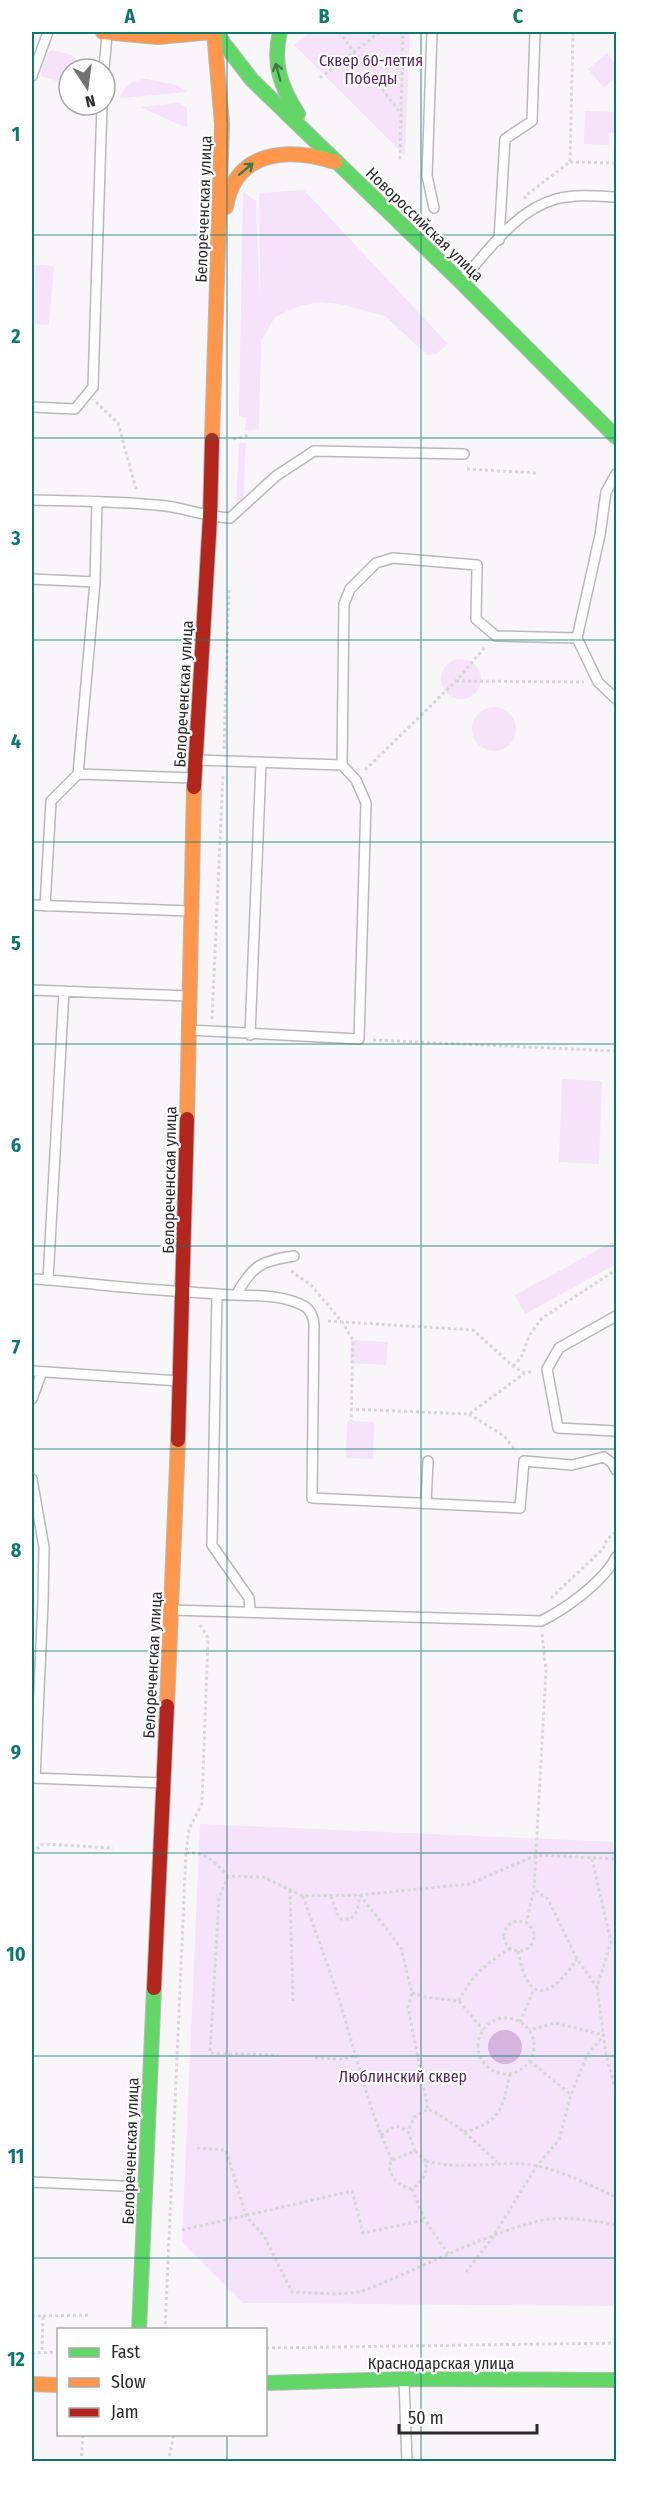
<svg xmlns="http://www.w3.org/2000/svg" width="648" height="2493" font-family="'Fira Sans Condensed',sans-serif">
<rect width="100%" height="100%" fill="#f9f6fa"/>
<path fill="#f5e3f9" d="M 311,32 L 410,32 L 405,156 L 294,45 Z
M 51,50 L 72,55 L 86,69 L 69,69 L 69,85 L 40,76 L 47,54 Z
M 607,53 L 616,65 L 616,77 L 604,88 L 588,69 Z
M 147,79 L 176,85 L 188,92 L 120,98 C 126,84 132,80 147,79 Z
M 178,103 L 187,108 L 187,128 L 140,107 Z
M 585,111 L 616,112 L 616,133 L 609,133 L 609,145 L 584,144 Z
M 304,190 L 448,344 L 436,354 L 427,355 L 385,316 L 340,304 L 317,302 L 294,308 L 275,317 L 261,341 L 259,429 L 245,431 L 246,417 L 239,416 L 243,192 L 256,201 L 260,298 L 259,193 Z
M 32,264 L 54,266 L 49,325 L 32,324 Z
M 246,442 L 243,503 L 236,504 L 239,443 Z
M441 679a20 20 0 1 1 40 0a20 20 0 1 1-40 0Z
M472 729a22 22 0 1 1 44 0a22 22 0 1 1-44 0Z
M 562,1079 L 602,1081 L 599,1164 L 559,1162 Z
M 616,1240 L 616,1264 L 525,1314 L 515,1295 Z
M 351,1340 L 388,1342 L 386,1365 L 350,1363 Z
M 347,1421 L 374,1422 L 373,1459 L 346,1458 Z
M 200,1824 L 616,1842 L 616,2306 L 243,2303 L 182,2242 Z"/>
<path fill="#d5b5dd" d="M488 2047a17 17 0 1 1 34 0a17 17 0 1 1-34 0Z"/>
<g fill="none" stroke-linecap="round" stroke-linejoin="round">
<defs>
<path id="lane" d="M 432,32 L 427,176 L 434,208
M 104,69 L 107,35
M 32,76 L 48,32
M 499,240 L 505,139 L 532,121 L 535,32
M 462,280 C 489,250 516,210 556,199 C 575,194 597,196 616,197
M 32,407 L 75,409 L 93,387 L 102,105
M 32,500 C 76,501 122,501 166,506 C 188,509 208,517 230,518 L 276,476 L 314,451 L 464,454
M 32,579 L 95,582
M 577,638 L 598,682 L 616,699
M 342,765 L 344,604 L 350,589 L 376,563 L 393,558 L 477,565 L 476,619 L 496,636 L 577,638 L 600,535 L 606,492 L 616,474
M 78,774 L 193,778
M 32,905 L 189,911
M 45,906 L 51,801 L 78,774 L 95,582 L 97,502
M 32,990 L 188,996
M 189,1030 L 359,1039 L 366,803 L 356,780 L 342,765 L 197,760
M 250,1035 L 261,763
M 32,1279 C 70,1281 107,1286 145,1289 C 170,1291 194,1292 218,1294 C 246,1297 278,1292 304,1306 C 310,1309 314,1318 314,1325 L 312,1498 L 520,1508 L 524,1461 L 572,1465 L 604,1457 L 612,1463 L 616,1470
M 48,1280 L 64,991
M 217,1294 L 212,1545 L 249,1598 L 250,1611
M 236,1295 C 253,1265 261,1261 294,1256
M 616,1316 L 559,1348 L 547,1369 L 558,1428 L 616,1431
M 32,1371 L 179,1381
M 32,1399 L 42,1372
M 32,1479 L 44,1547 L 43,1603 L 35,1778
M 426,1503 L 428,1461
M 171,1610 L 541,1621 C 566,1609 604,1581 616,1557
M 32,1778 L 163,1783
M 32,2182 L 143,2187
M 404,2381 L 407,2462"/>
<path id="fast" d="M 215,32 L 252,80 L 460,281 L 616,437
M 280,32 C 272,64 281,87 298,114
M 139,2330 L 154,1988
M 266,2383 L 404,2379 L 616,2380"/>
<path id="slow" d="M 103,32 L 158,37 L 212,32
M 226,207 C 235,150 289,147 335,162
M 212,440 L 222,124 L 214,32
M 187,1119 L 194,787
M 167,1706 L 178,1440
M 32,2384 L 58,2385"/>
<path id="jam" d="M 194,787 L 210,517 L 212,440
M 178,1440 L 187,1119
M 154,1988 L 167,1706"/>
</defs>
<use href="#lane" stroke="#bab8ba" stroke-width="12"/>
<use href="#fast" stroke="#bab8ba" stroke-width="16"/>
<use href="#slow" stroke="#bab8ba" stroke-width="16"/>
<use href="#jam" stroke="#bab8ba" stroke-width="16"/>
<path stroke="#d6d6d7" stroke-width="3" stroke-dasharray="3 3" stroke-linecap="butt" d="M 339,32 L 401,114
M 320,78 L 380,32
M 400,159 L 403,32
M 570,162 L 616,163
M 525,199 L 525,196 L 570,162 L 573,32
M 96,402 L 118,423 L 136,489
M 233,439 L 250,435
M 467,469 L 537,473
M 456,681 L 584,682
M 224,749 L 229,588
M 365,770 L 456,681 L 486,646
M 212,1019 L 223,774
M 373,1040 L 616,1051
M 291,1271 L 311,1285 L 343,1323 L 353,1340 L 351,1421
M 328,1321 L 473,1330 L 513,1366 L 525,1373 L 533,1371
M 513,1366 L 521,1358 L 529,1336 L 542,1318 L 616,1270
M 350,1409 L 469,1414 L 525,1373
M 469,1414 L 504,1436 L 516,1451
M 551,1598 L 603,1549 L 607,1539 L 616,1532
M 542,1634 L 546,1671 L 534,1889 L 548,1899 L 577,1959 L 597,1987
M 32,1853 L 43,1844 L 113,1848
M 186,1853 C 205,1851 216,1863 228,1876 L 263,1877 L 303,1896 L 360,1895 L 469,1884 L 537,1855 L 616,1859
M 592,1859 L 611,1942 L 597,1987 L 606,2055 L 616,2091
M 228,1876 L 219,1898 L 210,2053 L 278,2055
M 290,1890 L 293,2004
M 360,1895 L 401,1948 L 412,1993 L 408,2007 L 428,2109
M 303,1896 C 314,1928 326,1960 337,1993 C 355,2049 367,2107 392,2160
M 331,1896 L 337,1914 L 341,1919 L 351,1919 L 357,1911 L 360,1895
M504 1936a15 15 0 1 1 30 0a15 15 0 1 1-30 0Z
M 526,1924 L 534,1889
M 518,1951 C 528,2005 549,2000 577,1959
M 412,1993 L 425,1997 L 459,2001 L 483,2030
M 459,2001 C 473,1973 486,1964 511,1948
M478 2046a28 28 0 1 1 56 0a28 28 0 1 1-56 0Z
M 520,2022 L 534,1989
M 315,2058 L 340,2059 L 355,2056
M 530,2061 L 570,2094
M 464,2132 C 502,2121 502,2109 510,2074
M 381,2135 L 396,2126 L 408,2131
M 197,2148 L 226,2150 L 246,2216 L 264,2236 L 292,2292 L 337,2294 L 360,2292 C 418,2270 475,2238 535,2222 C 560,2215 591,2220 616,2225
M 415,2151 L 408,2131 L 414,2117 L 428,2109 C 455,2122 476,2142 497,2162
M 415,2151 L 426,2161 C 427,2175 423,2180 412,2189 C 398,2185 392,2180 389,2166 L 392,2160 Z
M 426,2161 C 458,2170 492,2162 524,2164 C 556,2167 587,2184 616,2197
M 412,2189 L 425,2220 L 449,2255
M 182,2230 L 352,2191 L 363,2233 L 425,2220
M 466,2272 L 493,2237 L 536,2167 L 559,2140 L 571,2095 L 587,2055 L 604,2035 L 555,2023 L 529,2030
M 32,2316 L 43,2316 L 42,2352
M 43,2316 L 91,2315
M 165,2330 L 186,1853 L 189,1829 L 202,1803 L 208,1638 L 199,1623
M 266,2348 L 616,2343
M 32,2353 L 58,2352
M 81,2462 L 83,2434
M 168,2462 L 174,2434"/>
<use href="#lane" stroke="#fefefe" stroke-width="9"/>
<use href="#fast" stroke="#63d668" stroke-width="14"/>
<use href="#slow" stroke="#ff974d" stroke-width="14"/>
<use href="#jam" stroke="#b3261e" stroke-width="14"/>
</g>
<defs><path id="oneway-shaft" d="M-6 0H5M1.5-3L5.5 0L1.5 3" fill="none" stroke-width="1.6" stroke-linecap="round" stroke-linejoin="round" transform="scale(1.5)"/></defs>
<g stroke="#447746">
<use href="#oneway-shaft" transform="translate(278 72) rotate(-105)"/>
<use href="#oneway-shaft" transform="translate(246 169) rotate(-40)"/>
</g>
<path fill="none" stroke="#0f766e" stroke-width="1.5" stroke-opacity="0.55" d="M 227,32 L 227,2330M 421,32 L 421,2462M 32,235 L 616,235M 32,438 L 616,438M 32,640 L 616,640M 32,842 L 616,842M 32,1044 L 616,1044M 32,1246 L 616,1246M 32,1449 L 616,1449M 32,1651 L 616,1651M 32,1853 L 616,1853M 32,2056 L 616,2056M 32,2258 L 616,2258M 227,2434 L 227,2462"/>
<g text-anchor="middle" stroke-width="4.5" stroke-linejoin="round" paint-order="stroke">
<g font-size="16" fill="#5b2468" stroke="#fff">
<text x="371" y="66">Сквер 60-летия<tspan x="371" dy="18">Победы</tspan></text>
<text x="403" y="2082">Люблинский сквер</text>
</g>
<g font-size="16" fill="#2b292b" stroke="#fff">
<text transform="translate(203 209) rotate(-88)" y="6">Белореченская улица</text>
<text transform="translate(425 224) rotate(44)" y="6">Новороссийская улица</text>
<text transform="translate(183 694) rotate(-87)" y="6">Белореченская улица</text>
<text transform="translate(169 1180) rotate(-89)" y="6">Белореченская улица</text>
<text transform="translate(152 1665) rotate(-87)" y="6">Белореченская улица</text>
<text transform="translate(130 2151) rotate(-88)" y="6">Белореченская улица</text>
<text x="441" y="2369">Краснодарская улица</text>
</g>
</g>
<rect width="648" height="2493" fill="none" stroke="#ffffff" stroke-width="66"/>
<rect x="57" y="2328" width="210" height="108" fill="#ffffff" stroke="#aaa9aa" stroke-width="1.5"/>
<rect x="69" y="2348" width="30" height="9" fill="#63d668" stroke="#aaa9aa" stroke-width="1.5"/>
<text x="111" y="2358" font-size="18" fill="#2b292b">Fast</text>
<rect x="69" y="2378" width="30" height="9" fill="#ff974d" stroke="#aaa9aa" stroke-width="1.5"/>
<text x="111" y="2388" font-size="18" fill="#2b292b">Slow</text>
<rect x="69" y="2408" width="30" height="9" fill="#b3261e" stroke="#aaa9aa" stroke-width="1.5"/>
<text x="111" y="2418" font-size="18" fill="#2b292b">Jam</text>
<g transform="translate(87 87) rotate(167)"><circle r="28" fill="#ffffff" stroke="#aaa9aa" stroke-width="1.5"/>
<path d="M0-4.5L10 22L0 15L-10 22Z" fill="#737173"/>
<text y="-9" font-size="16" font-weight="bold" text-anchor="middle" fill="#2b292b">N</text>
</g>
<path d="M399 2424v9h138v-9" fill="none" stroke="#2b292b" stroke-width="3"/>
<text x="408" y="2424" font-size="18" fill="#2b292b" stroke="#ffffff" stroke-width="4.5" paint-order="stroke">50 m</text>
<rect x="33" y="33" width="582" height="2427" fill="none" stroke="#0f766e" stroke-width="2"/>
<g font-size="20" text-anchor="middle" font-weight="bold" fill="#0f766e">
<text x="130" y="23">A</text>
<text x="324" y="23">B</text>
<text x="518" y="23">C</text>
<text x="16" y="141">1</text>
<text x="16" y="343">2</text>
<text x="16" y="545">3</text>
<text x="16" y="748">4</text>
<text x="16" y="950">5</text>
<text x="16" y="1152">6</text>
<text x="16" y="1354">7</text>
<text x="16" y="1557">8</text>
<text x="16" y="1759">9</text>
<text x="16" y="1961">10</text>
<text x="16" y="2163">11</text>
<text x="16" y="2366">12</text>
</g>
</svg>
